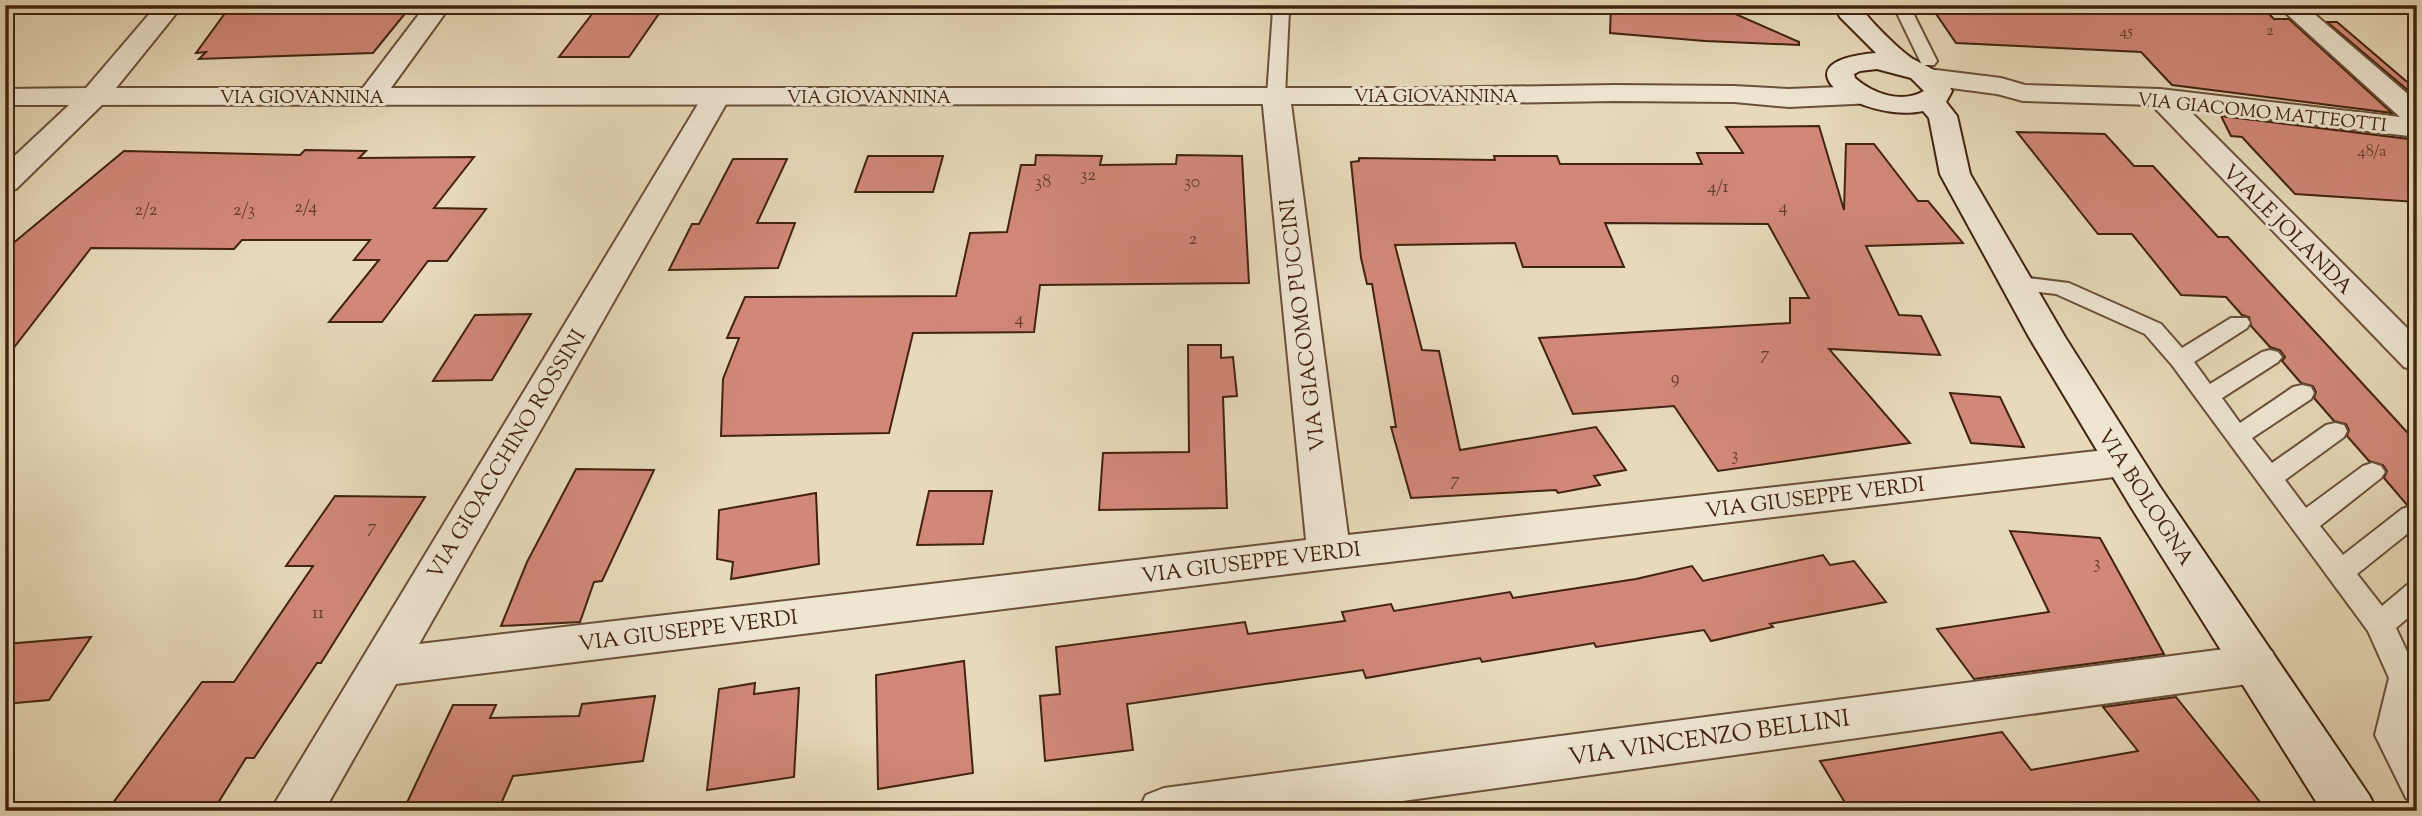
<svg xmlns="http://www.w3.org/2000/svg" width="2422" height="816" font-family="'Sorts Mill Goudy',serif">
<rect width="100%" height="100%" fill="#e7d9b9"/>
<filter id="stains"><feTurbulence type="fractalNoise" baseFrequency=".00286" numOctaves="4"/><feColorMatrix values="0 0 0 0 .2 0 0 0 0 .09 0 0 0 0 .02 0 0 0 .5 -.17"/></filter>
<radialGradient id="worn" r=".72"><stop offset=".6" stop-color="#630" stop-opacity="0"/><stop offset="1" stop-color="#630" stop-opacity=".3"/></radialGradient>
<path fill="#d28879" stroke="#41230f" stroke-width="2" d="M 231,5 L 412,5 L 373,53 L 199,59 L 206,52 L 196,53 Z
M 599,5 L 665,5 L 629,57 L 559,57 Z
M 1611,5 L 1715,5 L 1799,42 L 1799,45 L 1705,41 L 1610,33 Z
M 1930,5 L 2260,5 L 2274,19 L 2289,19 L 2392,113 L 2172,85 L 2141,52 L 1956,43 Z
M 2327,22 L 2337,22 L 2406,81 L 2417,83 L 2417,98 Z
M 2221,116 L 2417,140 L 2417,202 L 2295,194 L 2242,137 L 2231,136 Z
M 1819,126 L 1844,210 L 1846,144 L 1874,144 L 1918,201 L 1928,201 L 1963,243 L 1866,246 L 1899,315 L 1921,316 L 1940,355 L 1829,349 L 1910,443 L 1718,471 L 1674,406 L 1573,414 L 1539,338 L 1790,323 L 1790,298 L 1809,298 L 1768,224 L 1605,223 L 1624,267 L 1523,267 L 1515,243 L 1395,245 L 1422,350 L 1439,351 L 1460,450 L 1596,427 L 1626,470 L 1594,476 L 1600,485 L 1558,493 L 1556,490 L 1411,498 L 1391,427 L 1396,427 L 1372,284 L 1367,284 L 1361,258 L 1351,162 L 1359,161 L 1359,158 L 1495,160 L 1494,156 L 1557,156 L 1560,164 L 1702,164 L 1697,153 L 1743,153 L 1726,127 Z
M 2017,132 L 2105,134 L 2134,166 L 2153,166 L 2218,237 L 2228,237 L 2417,443 L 2417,505 L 2407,505 L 2384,478 L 2387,471 L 2383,465 L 2369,461 L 2347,436 L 2349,430 L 2346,424 L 2334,421 L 2314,398 L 2316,392 L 2313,386 L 2301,383 L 2282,361 L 2285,357 L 2280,350 L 2270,347 L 2251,326 L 2249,317 L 2242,315 L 2226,297 L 2181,295 L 2132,234 L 2098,234 Z
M 305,150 L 366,151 L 359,158 L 474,157 L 434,208 L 486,209 L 447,261 L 428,261 L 382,322 L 329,322 L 379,260 L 354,260 L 370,240 L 242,240 L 234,249 L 91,248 L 5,359 L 5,250 L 124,151 L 300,155 Z
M 1036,155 L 1102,156 L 1100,165 L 1176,164 L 1177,155 L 1242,156 L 1249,283 L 1040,285 L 1034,332 L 913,333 L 889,433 L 721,436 L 723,379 L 739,338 L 727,338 L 745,297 L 956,296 L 970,233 L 1007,232 L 1021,165 L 1035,165 Z
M 868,156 L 943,156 L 933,192 L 855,192 Z
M 733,159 L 787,159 L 757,223 L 795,223 L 778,268 L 669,270 L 692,224 L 699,224 Z
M 531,314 L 492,380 L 433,381 L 475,315 Z
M 1188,345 L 1221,345 L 1221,358 L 1233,357 L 1237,396 L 1223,397 L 1227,508 L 1099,510 L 1103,453 L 1189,452 Z
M 1950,393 L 2000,397 L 2024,447 L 1971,443 Z
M 576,469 L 654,470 L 602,581 L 594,582 L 580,622 L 501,626 L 527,562 Z
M 929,491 L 992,491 L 983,544 L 917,545 Z
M 816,493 L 819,564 L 731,579 L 733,562 L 717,559 L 719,510 Z
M 335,496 L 425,497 L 321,663 L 317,663 L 254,758 L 246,758 L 213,811 L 107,811 L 202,682 L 234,682 L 313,566 L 286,566 Z
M 2010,531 L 2100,538 L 2164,654 L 1974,679 L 1937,629 L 2049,612 Z
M 1823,555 L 1830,565 L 1854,561 L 1886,602 L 1770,624 L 1773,627 L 1711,641 L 1704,630 L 1596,647 L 1594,643 L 1482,662 L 1480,658 L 1366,678 L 1363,670 L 1127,704 L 1133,750 L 1045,761 L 1040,696 L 1060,694 L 1056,647 L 1245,622 L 1248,634 L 1345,621 L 1342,612 L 1391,604 L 1394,611 L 1510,592 L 1513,598 L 1636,579 L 1692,566 L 1703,581 Z
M 91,637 L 49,700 L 5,704 L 5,644 Z
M 964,661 L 973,773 L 878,789 L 876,675 Z
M 755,683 L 754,694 L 799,688 L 794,777 L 707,790 L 719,689 Z
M 655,696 L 643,761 L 513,776 L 498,811 L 403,811 L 453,705 L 496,705 L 490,718 L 579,716 L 582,704 Z
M 2176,697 L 2260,802 L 2193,811 L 1850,811 L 1820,761 L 2002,732 L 2031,770 L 2138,751 L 2103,707 Z"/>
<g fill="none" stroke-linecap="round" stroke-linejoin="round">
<defs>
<path id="service" d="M 1281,5 L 1289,10 L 1285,96 L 1276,101 L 1267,96 L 1273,10 Z
M 1893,5 L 1909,5 L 1937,61 L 1934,65 L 1922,65 Z
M 2013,276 L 2069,283 L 2161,324 L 2182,348 L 2231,318 L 2247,318 L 2250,323 L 2247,328 L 2194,362 L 2210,384 L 2262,352 L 2270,350 L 2278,352 L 2282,357 L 2278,362 L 2222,398 L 2240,423 L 2293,387 L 2302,385 L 2311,387 L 2314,393 L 2311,399 L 2252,438 L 2272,463 L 2326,425 L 2335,423 L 2344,425 L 2347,431 L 2344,437 L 2285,480 L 2306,508 L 2363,466 L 2372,463 L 2381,466 L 2385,472 L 2381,478 L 2320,526 L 2343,555 L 2402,509 L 2411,506 L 2417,508 L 2417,526 L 2357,574 L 2382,606 L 2407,585 L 2417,582 L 2417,610 L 2396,628 L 2417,673 L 2417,689 L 2407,735 L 2417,755 L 2417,802 L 2406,798 L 2375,735 L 2389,678 L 2368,631 L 2172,365 L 2145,334 L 2056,294 L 2005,288 L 2002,283 L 2005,278 Z"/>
<path id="pedestrian" d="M 1270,5 L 1294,5 L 1290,15 L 1281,17 L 1272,15 L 1269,10 Z"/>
<path id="minor" d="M 426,5 L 451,5 L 380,103 L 370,105 L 360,103 L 356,97 Z
M 2277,5 L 2304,5 L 2417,102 L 2417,137 L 2188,109 L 2417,338 L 2417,371 L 2404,367 L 2152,105 L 2023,101 L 1997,94 L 1928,85 L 1918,83 L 1914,77 L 1918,71 L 1928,69 L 2001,78 L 2025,85 L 2160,89 L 2400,117 Z
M 1276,88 L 1286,90 L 1290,96 L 1348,535 L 2123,448 L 2137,452 L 2143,462 L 2137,472 L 2123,476 L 1329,569 L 396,684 L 324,811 L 270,811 L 706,91 L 716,89 L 726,91 L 730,97 L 419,644 L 1306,540 L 1262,96 L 1266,90 Z
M 94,89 L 104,91 L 108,97 L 104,103 L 16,189 L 5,191 L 5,165 L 84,91 Z
M 2255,645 L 2272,651 L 2278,664 L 2272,677 L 2255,683 L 1330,811 L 1138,811 L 1146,795 L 1164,788 Z"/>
<path id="tertiary" d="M 157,5 L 183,5 L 116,88 L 1420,88 L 1615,85 L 1734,86 L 1789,89 L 1838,87 L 1874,91 L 1878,97 L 1874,103 L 1789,107 L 1734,102 L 1615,101 L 1420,104 L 5,105 L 5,89 L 86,88 Z"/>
<path id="secondary" d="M 1834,5 L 1860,5 C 1864,16 1904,55 1915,60 C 1932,69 1943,73 1952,91 L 1946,102 L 1957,116 L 1970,174 L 2065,337 L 2160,487 L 2369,795 L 2377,811 L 2322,811 L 2131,507 L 2029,337 L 1940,174 L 1929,118 L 1923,111 C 1864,124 1768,62 1876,53 L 1840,17 ZM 1877,69 L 1911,78 L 1924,91 C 1902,104 1873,94 1855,78 L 1854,74 L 1860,71 Z"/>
</defs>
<use href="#service" stroke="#6a503a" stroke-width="4"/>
<use href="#pedestrian" stroke="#6a503a" stroke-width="3"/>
<use href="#minor" stroke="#6a503a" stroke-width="4"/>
<use href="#tertiary" stroke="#6a503a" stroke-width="4"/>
<use href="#secondary" stroke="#41230f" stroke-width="4"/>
<use href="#service" fill="#efe6d2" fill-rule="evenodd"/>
<use href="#pedestrian" fill="#efe6d2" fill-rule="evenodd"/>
<use href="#minor" fill="#efe6d2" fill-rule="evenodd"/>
<use href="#tertiary" fill="#efe6d2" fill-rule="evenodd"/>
<use href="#secondary" fill="#efe6d2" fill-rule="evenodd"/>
</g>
<g text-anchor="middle" stroke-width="6" stroke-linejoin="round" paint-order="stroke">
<g font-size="16" fill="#653c2a">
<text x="2270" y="35">2</text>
<text x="2126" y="36">45</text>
<text x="2372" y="156">48/a</text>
</g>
<g font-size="18" fill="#41230f" stroke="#efe6d2">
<text x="1436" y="102">VIA GIOVANNINA</text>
<text x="302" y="103">VIA GIOVANNINA</text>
<text x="869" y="103">VIA GIOVANNINA</text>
<text transform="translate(2262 112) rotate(6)" y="6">VIA GIACOMO MATTEOTTI</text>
</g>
<g font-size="18" fill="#653c2a">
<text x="1088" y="180">32</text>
<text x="1043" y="187">38</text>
<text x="1192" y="187">30</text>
<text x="1718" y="192">4/1</text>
<text x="306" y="212">2/4</text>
<text x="1783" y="212">4</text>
<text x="146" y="215">2/2</text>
<text x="244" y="215">2/3</text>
<text x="1193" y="244">2</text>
<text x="1019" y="324">4</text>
<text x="1765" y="359">7</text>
<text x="1675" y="383">9</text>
<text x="1735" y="460">3</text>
<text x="1455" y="485">7</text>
<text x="372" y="532">7</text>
<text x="2097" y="568">3</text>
<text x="318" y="618">11</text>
</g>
<g font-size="21" fill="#41230f" stroke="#efe6d2">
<text transform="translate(2288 229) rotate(45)" y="7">VIALE JOLANDA</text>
<text transform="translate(1302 325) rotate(-97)" y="7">VIA GIACOMO PUCCINI</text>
<text transform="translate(506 454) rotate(-59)" y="7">VIA GIOACCHINO ROSSINI</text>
<text transform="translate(1815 497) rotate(-7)" y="7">VIA GIUSEPPE VERDI</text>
<text transform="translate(2146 497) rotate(57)" y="7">VIA BOLOGNA</text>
<text transform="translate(1251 562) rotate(-7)" y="7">VIA GIUSEPPE VERDI</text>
<text transform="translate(688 630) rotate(-7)" y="7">VIA GIUSEPPE VERDI</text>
</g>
<g font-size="24" fill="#41230f" stroke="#efe6d2">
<text transform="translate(1709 737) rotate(-8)" y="8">VIA VINCENZO BELLINI</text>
</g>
</g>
<rect width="2422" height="816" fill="none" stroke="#e7d9b9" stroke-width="28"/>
<rect x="7" y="7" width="2408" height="802" fill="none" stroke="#41230f" stroke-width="3.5"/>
<rect x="14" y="14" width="2394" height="788" fill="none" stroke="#41230f" stroke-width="2"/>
<rect width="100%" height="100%" filter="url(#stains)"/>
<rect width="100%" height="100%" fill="url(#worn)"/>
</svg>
